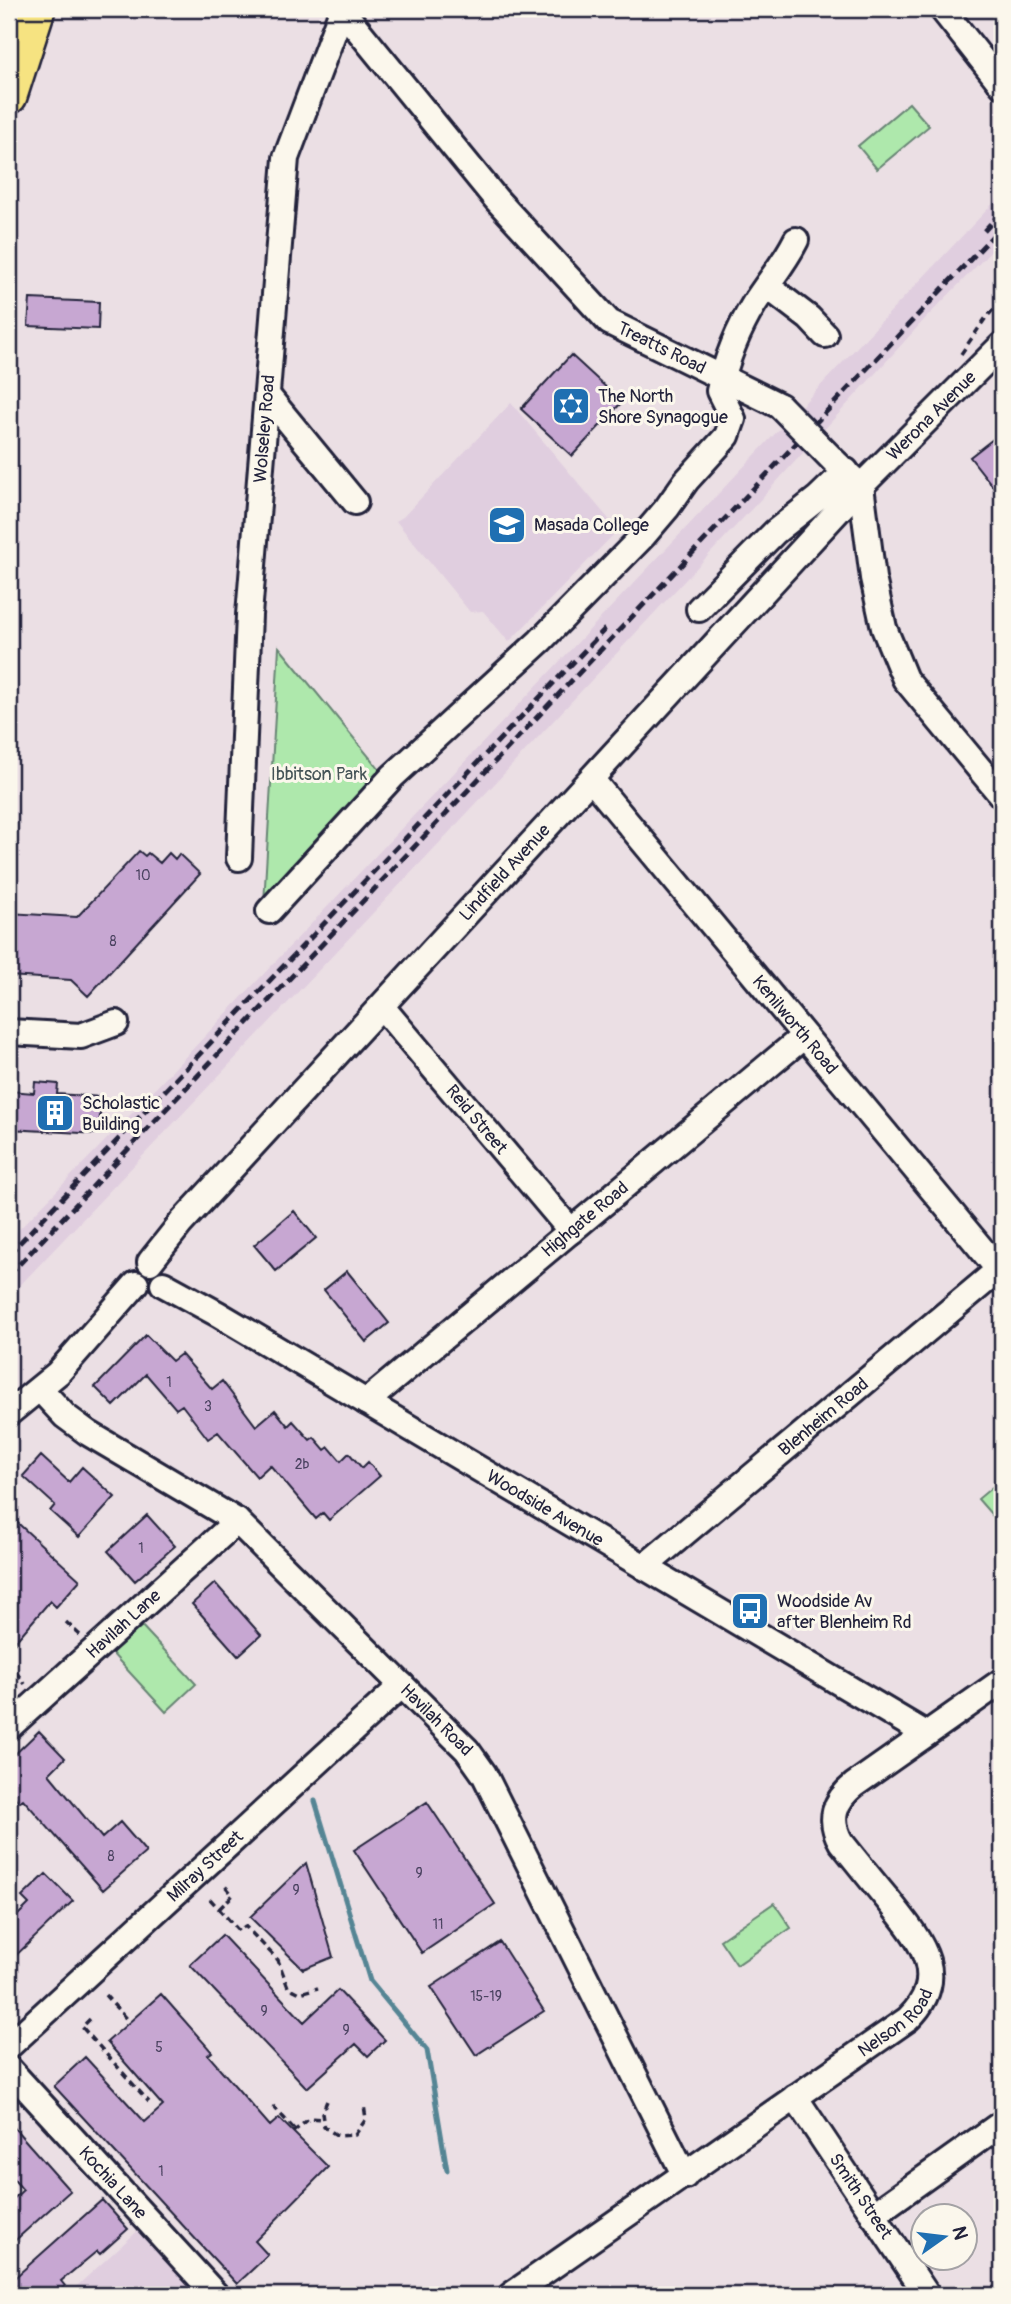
<svg xmlns="http://www.w3.org/2000/svg" width="1011" height="2304" font-family="Pangolin,sans-serif">
<rect width="100%" height="100%" fill="#ebdfe4"/>
<filter id="ink" filterUnits="userSpaceOnUse"><feTurbulence type="fractalNoise" baseFrequency=".0143" numOctaves="2"/><feDisplacementMap in="SourceGraphic" scale="14" xChannelSelector="R" yChannelSelector="G"/><feConvolveMatrix kernelMatrix="1 2 1 2 8 2 1 2 1" color-interpolation-filters="sRGB"/></filter>
<g filter="url(#ink)">
<path fill="#e0cedf" d="M 1002,194 L 1002,240 L 924,320 L 760,500 L 427,856 L 9,1297 L 9,1240 L 136,1109 Z
M 511,403 L 618,530 L 509,642 L 483,611 L 470,612 L 396,521 L 403,517 Z
M 143,2226 L 205,2295 L 67,2295 Z"/>
<path fill="#aee8ac" stroke="#688574" stroke-width="2" d="M 909,103 L 929,126 L 877,169 L 858,146 Z
M 279,647 L 384,775 L 264,903 Z
M 1002,1479 L 1002,1518 L 998,1522 L 978,1499 Z
M 139,1623 L 196,1684 L 166,1712 L 110,1651 Z
M 774,1903 L 791,1928 L 737,1965 L 720,1940 Z"/>
<g fill="none" stroke-linecap="round" stroke-linejoin="round">
<path stroke="#548594" stroke-width="5" d="M 315,1801 L 370,1981 L 427,2050 L 447,2170"/>
</g>
<path fill="#c7a7d2" stroke="#22223b" stroke-width="2" d="M 30,299 L 99,302 L 98,329 L 28,326 Z
M 571,355 L 622,402 L 572,456 L 521,409 Z
M 1002,432 L 1002,498 L 970,457 Z
M 139,851 L 145,856 L 148,853 L 160,863 L 169,853 L 175,859 L 179,854 L 200,874 L 88,996 L 71,980 L 9,976 L 9,913 L 77,917 Z
M 35,1082 L 58,1084 L 57,1094 L 101,1097 L 99,1134 L 9,1129 L 9,1091 L 34,1093 Z
M 294,1211 L 316,1238 L 276,1271 L 254,1245 Z
M 347,1271 L 389,1323 L 366,1342 L 324,1290 Z
M 146,1335 L 172,1361 L 181,1354 L 212,1389 L 222,1381 L 256,1426 L 275,1410 L 288,1426 L 293,1421 L 310,1440 L 314,1437 L 325,1450 L 329,1447 L 341,1461 L 349,1453 L 362,1468 L 368,1462 L 380,1476 L 329,1520 L 323,1513 L 316,1519 L 270,1465 L 257,1477 L 218,1432 L 208,1439 L 182,1405 L 176,1409 L 146,1374 L 114,1406 L 95,1387 Z
M 41,1456 L 69,1482 L 82,1467 L 115,1497 L 79,1537 L 50,1511 L 55,1505 L 23,1476 Z
M 9,1515 L 80,1580 L 56,1607 L 50,1601 L 9,1649 Z
M 147,1515 L 175,1546 L 135,1581 L 108,1551 Z
M 215,1583 L 261,1635 L 238,1656 L 192,1604 Z
M 39,1731 L 65,1758 L 49,1774 L 102,1838 L 120,1822 L 146,1852 L 103,1890 L 23,1799 L 19,1802 L 9,1791 L 9,1760 Z
M 427,1802 L 495,1904 L 422,1953 L 354,1850 Z
M 306,1863 L 333,1957 L 303,1969 L 250,1917 Z
M 46,1874 L 73,1901 L 9,1962 L 9,1924 L 29,1904 L 22,1897 Z
M 222,1935 L 304,2022 L 338,1990 L 385,2040 L 368,2056 L 356,2044 L 307,2088 L 190,1965 Z
M 500,1942 L 544,2011 L 476,2055 L 431,1987 Z
M 161,1994 L 212,2052 L 208,2055 L 270,2126 L 279,2118 L 328,2167 L 255,2241 L 268,2255 L 237,2284 L 54,2086 L 85,2057 L 145,2122 L 163,2106 L 107,2042 Z
M 9,2122 L 70,2191 L 9,2246 L 9,2203 L 23,2190 L 9,2174 Z
M 102,2200 L 128,2229 L 100,2254 L 97,2251 L 61,2281 L 65,2286 L 55,2295 L 24,2295 L 11,2281 Z"/>
<g fill="none" stroke-linecap="round" stroke-linejoin="round">
<defs>
<g id="minor">
<path id="s1" d="M 341,9 L 496,199 L 609,322 L 780,406"/>
<path d="M 942,9 L 1002,85"/>
<path d="M 767,286 L 809,318 L 825,335"/>
<path d="M 267,395 L 355,502"/>
<path d="M 837,464 L 861,486 L 873,578 L 884,628 L 905,679 L 1002,796"/>
<path d="M 699,609 L 775,532 L 818,498 L 846,471"/>
<path id="s2" d="M 592,780 L 999,1270"/>
<path id="s3" d="M 239,858 L 249,615 L 286,158 L 342,10"/>
<path d="M 269,911 L 393,776 L 540,641 L 644,535 L 667,508 L 686,481 L 727,436 L 733,419 L 719,391 C 726,361 738,330 754,304 C 768,282 784,264 796,240"/>
<path id="s4" d="M 382,1007 L 571,1231"/>
<path d="M 9,1032 L 81,1036 L 116,1023"/>
<path id="s5" d="M 150,1262 L 181,1223 L 861,486 L 1002,345"/>
<path id="s6" d="M 163,1284 L 218,1314 L 926,1734"/>
<path id="s7" d="M 40,1389 L 65,1416 L 88,1433 L 237,1521 L 467,1750 L 484,1774 L 685,2176"/>
<path id="s8" d="M 366,1402 L 804,1036"/>
<path d="M 9,1413 L 58,1373 L 136,1284"/>
<path id="s9" d="M 644,1567 L 1002,1267"/>
<path id="s10" d="M 9,1727 L 237,1521"/>
<path id="s11" d="M 9,2046 L 402,1685"/>
<path id="s12" d="M 9,2069 L 216,2295"/>
<path id="s13" d="M 795,2097 L 927,2295"/>
<path d="M 873,2215 L 1002,2123"/>
<path id="s14" d="M 511,2295 L 908,2019 C 952,1976 919,1939 889,1901 C 873,1882 857,1862 841,1842 C 828,1820 834,1801 854,1785 L 1002,1681"/>
</g>
<path id="highway" d="M 9,12 L 10,9
M 9,96 L 37,9"/>
</defs>
<use href="#minor" stroke="#22223b" stroke-width="30"/>
<use href="#highway" stroke="#22223b" stroke-width="40"/>
<path stroke="#22223b" stroke-width="3.5" stroke-dasharray="7 5" stroke-linecap="butt" d="M 961,354 L 985,319 L 1002,300
M 66,1622 L 80,1635
M 9,1663 L 25,1684
M 210,1899 L 239,1931 L 245,1926 L 278,1960 L 288,1987 L 300,1993 L 318,1988
M 219,1909 L 233,1895 L 225,1886
M 105,1995 L 129,2022
M 90,2019 L 82,2027 L 149,2102
M 327,2101 L 322,2113 L 324,2127 L 338,2136 L 355,2135 L 366,2119 L 364,2105
M 273,2106 L 294,2129
M 293,2132 L 310,2118 L 322,2119"/>
<use href="#minor" stroke="#fbf7ec" stroke-width="24"/>
<use href="#highway" stroke="#f6e381" stroke-width="35"/>
<path stroke="#22223b" stroke-width="5" stroke-dasharray="10 5" stroke-linecap="butt" d="M 984,231 L 1002,211
M 9,1254 L 605,629
M 9,1275 L 1002,226"/>
<defs>
<path id="minor-bridge" d="M 780,406 L 837,464"/>
</defs>
<use href="#minor-bridge" stroke="#22223b" stroke-width="30" stroke-linecap="butt"/>
<use href="#minor-bridge" stroke="#fbf7ec" stroke-width="24"/>
</g>
</g>
<defs>
<symbol id="synagogue-square" viewBox="-11 -11 22 22"><rect x="-9" y="-9" width="18" height="18" rx="4" fill="#1f6fb2" stroke="#fbf7ec"/><path d="M0-6.5L5.6 3.2H-5.6ZM0 6.5L5.6-3.2H-5.6Z" fill="#fff"/></symbol>
<symbol id="school-square" viewBox="-11 -11 22 22"><rect x="-9" y="-9" width="18" height="18" rx="4" fill="#1f6fb2" stroke="#fbf7ec"/><path d="M0-5L7-2L0 1L-7-2ZM-4 1L0 2.5L4 1V4Q0 6-4 4Z" fill="#fff"/></symbol>
<symbol id="building-square" viewBox="-11 -11 22 22"><rect x="-9" y="-9" width="18" height="18" rx="4" fill="#1f6fb2" stroke="#fbf7ec"/><path d="M-4-6H4V6H1V3H-1V6H-4ZM-2.5-4.3h1.7v1.8h-1.7ZM.8-4.3h1.7v1.8H.8ZM-2.5-1h1.7V.8h-1.7ZM.8-1h1.7V.8H.8Z" fill="#fff"/></symbol>
<symbol id="bus-square" viewBox="-11 -11 22 22"><rect x="-9" y="-9" width="18" height="18" rx="4" fill="#1f6fb2" stroke="#fbf7ec"/><path d="M-5-6H5V4H4V6H2V4H-2V6H-4V4H-5ZM-3.5-4V0h7V-4ZM-3.5 1.2v1.5H-2V1.2ZM2 1.2v1.5H3.5V1.2Z" fill="#fff"/></symbol>
</defs>
<g fill-rule="evenodd">
<use href="#synagogue-square" x="549" y="384" width="44" height="44"/>
<use href="#school-square" x="485" y="503" width="44" height="44"/>
<use href="#building-square" x="33" y="1091" width="44" height="44"/>
<use href="#bus-square" x="728" y="1589" width="44" height="44"/>
</g>
<g text-anchor="middle" stroke-width="6" stroke-linejoin="round" paint-order="stroke">
<g font-size="14" fill="#4b4361">
<text x="143" y="880">10</text>
<text x="113" y="946">8</text>
<text x="169" y="1387">1</text>
<text x="208" y="1411">3</text>
<text x="302" y="1469">2b</text>
<text x="141" y="1553">1</text>
<text x="111" y="1861">8</text>
<text x="419" y="1878">9</text>
<text x="296" y="1895">9</text>
<text x="438" y="1929">11</text>
<text x="486" y="2001">15-19</text>
<text x="264" y="2016">9</text>
<text x="346" y="2035">9</text>
<text x="159" y="2052">5</text>
<text x="161" y="2176">1</text>
</g>
<g font-size="18" fill="#22223b" stroke="#fbf7ec">
<text dy="6" stroke="none"><textPath href="#s1" startOffset="471">Treatts Road</textPath></text>
<text dy="6" stroke="none"><textPath href="#s5" startOffset="1152">Werona Avenue</textPath></text>
<text dy="6" stroke="none"><textPath href="#s3" startOffset="430">Wolseley Road</textPath></text>
<text dy="6" stroke="none"><textPath href="#s5" startOffset="527">Lindfield Avenue</textPath></text>
<text dy="6" stroke="none"><textPath href="#s2" startOffset="318">Kenilworth Road</textPath></text>
<text dy="6" stroke="none"><textPath href="#s4" startOffset="147">Reid Street</textPath></text>
<text dy="6" stroke="none"><textPath href="#s8" startOffset="285">Highgate Road</textPath></text>
<text dy="6" stroke="none"><textPath href="#s9" startOffset="234">Blenheim Road</textPath></text>
<text dy="6" stroke="none"><textPath href="#s6" startOffset="443">Woodside Avenue</textPath></text>
<text dy="6" stroke="none"><textPath href="#s10" startOffset="154">Havilah Lane</textPath></text>
<text dy="6" stroke="none"><textPath href="#s7" startOffset="520">Havilah Road</textPath></text>
<text dy="6" stroke="none"><textPath href="#s11" startOffset="266">Milray Street</textPath></text>
<text dy="6" stroke="none"><textPath href="#s14" startOffset="472">Nelson Road</textPath></text>
<text dy="6" stroke="none"><textPath href="#s12" startOffset="154">Kochia Lane</textPath></text>
<text dy="6" stroke="none"><textPath href="#s13" startOffset="119">Smith Street</textPath></text>
</g>
<g font-size="18" fill="#22223b" stroke="#fbf7ec" text-anchor="start">
<text x="598" y="402">The North<tspan x="598" dy="21">Shore Synagogue</tspan></text>
<text x="534" y="531">Masada College</text>
<text x="82" y="1109">Scholastic<tspan x="82" dy="21">Building</tspan></text>
<text x="777" y="1607">Woodside Av<tspan x="777" dy="21">after Blenheim Rd</tspan></text>
</g>
<g font-size="18" fill="#455457" stroke="#fbf7ec">
<text x="319" y="780">Ibbitson Park</text>
</g>
</g>
<rect width="1011" height="2304" fill="none" stroke="#fbf7ec" stroke-width="35"/>
<rect x="18" y="18" width="976" height="2269" fill="none" stroke="#22223b" stroke-width="2.5" filter="url(#ink)"/>
<g transform="translate(944 2237) rotate(76)"><circle r="33" fill="#fbf7ec" stroke="#a4a2a5" stroke-width="2"/>
<path d="M0-5L12 26L0 18L-12 26Z" fill="#1f6fb2"/>
<text y="-10" font-size="19" font-weight="bold" text-anchor="middle" fill="#22223b">N</text>
</g>
</svg>
